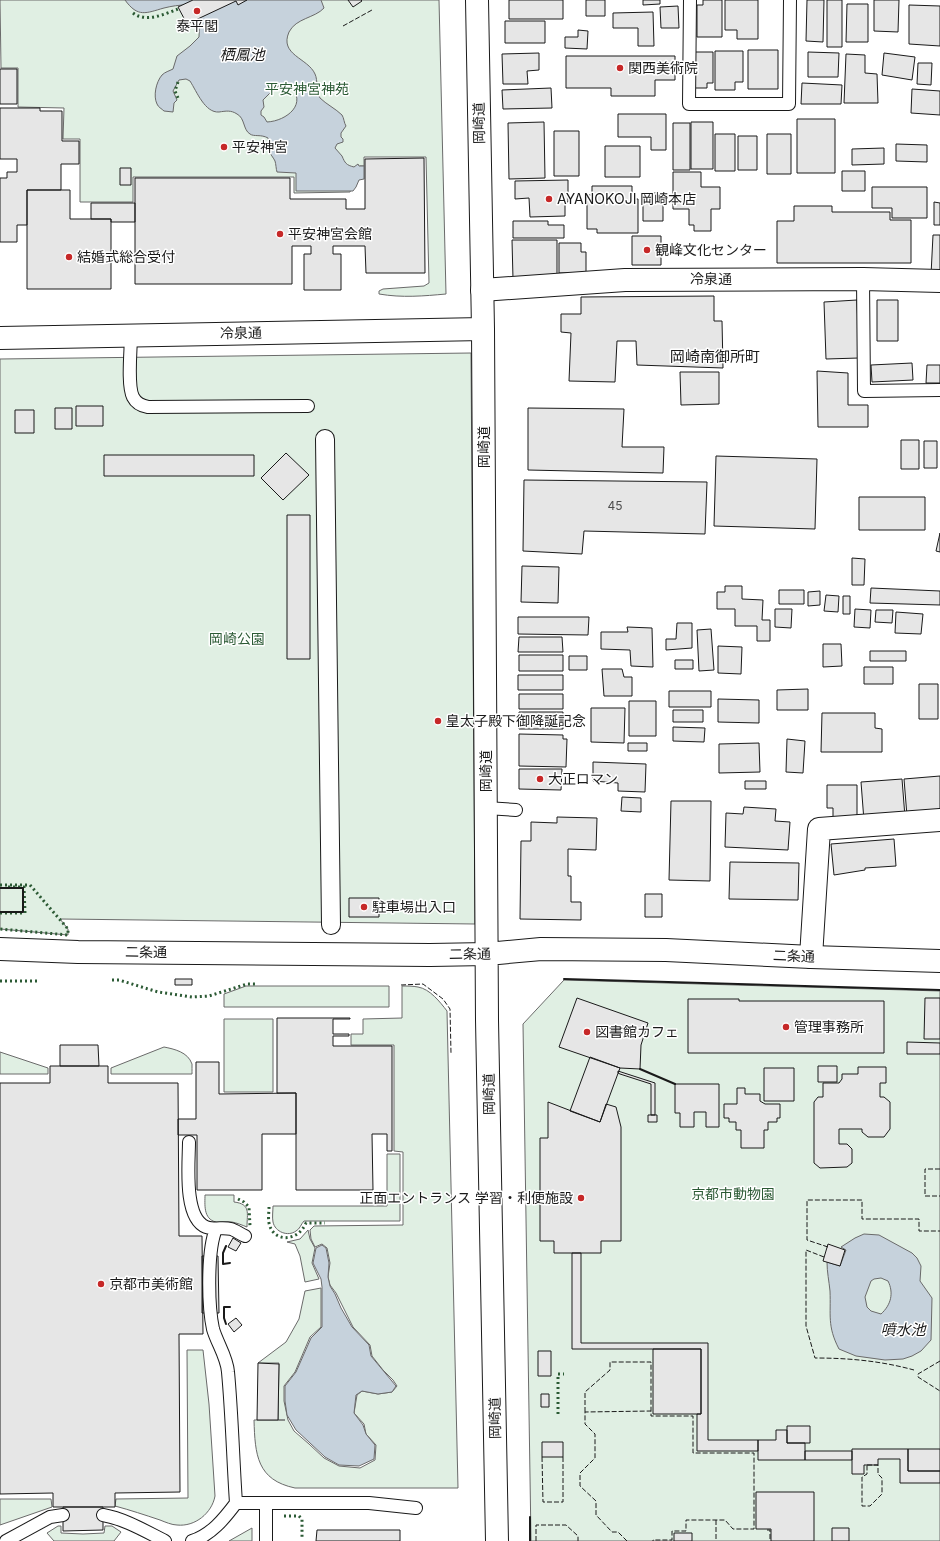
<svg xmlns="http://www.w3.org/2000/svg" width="940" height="1541" font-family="Inter,'Noto Sans JP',sans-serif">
<rect width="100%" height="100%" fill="#fff"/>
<path fill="#e0efe3" stroke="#6a6a6a" d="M 0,0 L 439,0 L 446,294 C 424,296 402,298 379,294 L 379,291 L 383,289 L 424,286 L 429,283 L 426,157 L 364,157 L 364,166 L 360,166 L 350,192 L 294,193 L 294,177 L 133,177 L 133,202 L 80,202 L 80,139 L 63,139 L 64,108 L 18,107 L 18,68 L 1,68 Z
M 471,353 L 475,924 L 60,919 L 68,929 L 68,935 L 0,929 L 0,359 Z
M 564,980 L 940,991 L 940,1541 L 531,1541 L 523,1024 Z
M 246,986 L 389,986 L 389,1007 L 224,1007 L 224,994 Z
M 402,986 C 407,986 413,986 418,987 C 430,989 440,1002 447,1011 L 458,1488 L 295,1488 C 257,1480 255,1455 254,1420 L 285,1420 L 278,1420 L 279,1363 L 258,1363 L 286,1342 L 299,1319 L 305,1291 L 321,1288 L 321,1327 L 310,1337 L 295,1372 L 284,1386 L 284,1401 L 288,1420 L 294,1431 L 309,1444 L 324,1458 L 339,1466 L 360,1468 L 375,1460 L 376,1445 L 366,1434 L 364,1424 L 354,1413 L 357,1395 L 362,1391 L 378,1394 L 392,1392 L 397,1386 L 393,1380 L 383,1370 L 372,1356 L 370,1345 L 353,1327 L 336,1293 L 330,1285 L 328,1277 L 330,1263 L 327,1248 L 322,1244 L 315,1247 L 311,1239 L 310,1230 L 314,1226 L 403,1225 L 403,1152 L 394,1151 L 394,1045 L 351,1045 L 351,1034 L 363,1034 L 363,1019 L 402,1018 Z
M 224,1019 L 273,1019 L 273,1092 L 224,1092 Z
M 164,1047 C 174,1049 188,1052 192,1064 C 192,1066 192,1071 192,1074 L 111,1074 L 111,1068 Z
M 0,1052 L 48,1068 L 48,1074 L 0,1074 Z
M 387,1154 L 400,1154 L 400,1221 L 304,1221 C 301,1224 300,1229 296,1231 C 288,1237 275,1232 273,1222 C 272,1217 273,1211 273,1206 L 387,1206 Z
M 205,1195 L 234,1195 L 234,1202 C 251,1204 247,1213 247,1227 C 242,1225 237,1223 232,1222 C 227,1221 221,1223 216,1222 C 203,1219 205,1204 205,1195 Z
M 308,1230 L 310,1239 L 315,1248 L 312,1263 L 319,1279 L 305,1282 L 300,1256 L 295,1244 L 287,1242 L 300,1239 Z
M 187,1350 L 203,1350 L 209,1404 L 215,1496 C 212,1513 195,1527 177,1525 C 172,1525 165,1522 160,1520 C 145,1515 130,1510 115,1506 L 116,1499 L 188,1498 Z
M 0,1499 L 51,1499 L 52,1507 L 0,1525 Z
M 58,1526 L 61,1526 L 61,1533 L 83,1534 L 104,1533 L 105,1526 L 112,1526 L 121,1532 L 114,1541 L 54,1541 L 47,1533 Z
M 252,1528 L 252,1541 L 229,1541 Z"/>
<path fill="#c6d2dc" stroke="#6a6a6a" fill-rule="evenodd" d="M 125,0 L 321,0 L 324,8 C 315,18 296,18 289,32 C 279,55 308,58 315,74 C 318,80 316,92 320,98 C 326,104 336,109 342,115 C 344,118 344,123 346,126 L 341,133 L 341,137 L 343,139 L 343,142 L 337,144 L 335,148 C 337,151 340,153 342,156 C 345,163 346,165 354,167 L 358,164 L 359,166 L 364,166 L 364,179 L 359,180 L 356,187 L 353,191 L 296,191 L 296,173 L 277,172 C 276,169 276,164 275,161 C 272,155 267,152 270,145 L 268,138 C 261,134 254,137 250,134 C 243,130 245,118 237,114 C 231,110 226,111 219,112 C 205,113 197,92 190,81 L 186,79 L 179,80 L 173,91 L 177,100 L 174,103 L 173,112 L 164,111 C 162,109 158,107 157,104 C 153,96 156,82 162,75 C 165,72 169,71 173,69 L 177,56 L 190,46 L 199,37 C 200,21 198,16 186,5 C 179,5 172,6 164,8 C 146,13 138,18 125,0 ZM 280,85 L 289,85 C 309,103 287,121 267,122 L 264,117 L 261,115 L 261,111 L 264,107 L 263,100 L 272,91 Z
M 864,1234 L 879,1235 L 912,1253 L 917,1258 L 921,1266 L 920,1281 L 932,1298 L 931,1340 L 921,1351 L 912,1356 L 903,1359 L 885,1360 L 856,1356 L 839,1349 C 827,1326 831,1315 830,1291 C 829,1281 827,1272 827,1262 L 840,1266 L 846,1250 L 841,1247 L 855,1238 ZM 881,1278 L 888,1281 C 894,1293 891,1305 881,1314 L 871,1311 L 867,1307 L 865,1297 L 871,1281 L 874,1279 Z
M 322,1245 L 326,1248 L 329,1263 L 328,1277 L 330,1286 L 335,1294 L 341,1308 L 352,1327 L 369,1345 L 371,1356 L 396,1386 L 392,1392 L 378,1394 L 362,1391 L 356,1395 L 354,1413 L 363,1425 L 366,1434 L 375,1445 L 374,1459 L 359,1466 L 339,1465 L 325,1457 L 310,1443 L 296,1430 L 287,1415 L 285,1401 L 285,1386 L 296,1372 L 311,1338 L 322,1327 L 322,1287 L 321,1279 L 313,1263 L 316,1248 Z"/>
<path fill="#e6e6e6" stroke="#1a1a1a" d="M 193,0 L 247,0 L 238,5 L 236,1 L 187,24 L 178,7 Z
M 348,0 L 361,0 L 362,1 L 353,7 Z
M 509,0 L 563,0 L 563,19 L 509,19 Z
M 586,0 L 605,0 L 605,16 L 586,16 Z
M 643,0 L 660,0 L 660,4 L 643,5 Z
M 703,0 L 722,0 L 722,37 L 697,37 L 697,5 L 703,5 Z
M 725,0 L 758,0 L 758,39 L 737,39 L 737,30 L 725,30 Z
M 807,0 L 824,0 L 823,42 L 806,41 Z
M 827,0 L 842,0 L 842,47 L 827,47 Z
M 874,0 L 899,0 L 898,32 L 874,31 Z
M 847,4 L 868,4 L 868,42 L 846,42 Z
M 909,5 L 940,6 L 940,46 L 909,44 Z
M 678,6 L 679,28 L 661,28 L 660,7 Z
M 653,12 L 654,46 L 638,46 L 638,28 L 613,28 L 613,13 Z
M 505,21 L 545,21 L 545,43 L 505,43 Z
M 578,30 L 588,31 L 587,49 L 565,48 L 565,37 L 578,37 Z
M 748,50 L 778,50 L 778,89 L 748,89 Z
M 715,51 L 743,51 L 743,82 L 735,82 L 735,90 L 715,90 Z
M 693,52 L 713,52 L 713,83 L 707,83 L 707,88 L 693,88 Z
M 808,52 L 839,53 L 838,77 L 808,77 Z
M 539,53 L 539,70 L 527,71 L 528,84 L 503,84 L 502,54 Z
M 884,53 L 915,57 L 912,80 L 882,75 Z
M 846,54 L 865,55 L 865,73 L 877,74 L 878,103 L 844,103 Z
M 566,56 L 675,56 L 675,80 L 655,80 L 655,96 L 611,96 L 611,88 L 566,88 Z
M 918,63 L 932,63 L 931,85 L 917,84 Z
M 0,69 L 17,69 L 17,104 L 0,104 Z
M 802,83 L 842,85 L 841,104 L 801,104 Z
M 551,88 L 552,108 L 503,109 L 502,90 Z
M 912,89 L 940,91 L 940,115 L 911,113 Z
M 0,108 L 40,108 L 40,111 L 62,111 L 62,141 L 79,141 L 79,164 L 61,164 L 61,190 L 27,190 L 27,225 L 17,225 L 17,242 L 0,242 L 0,178 L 7,178 L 7,172 L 17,172 L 17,159 L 0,159 Z
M 618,114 L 666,114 L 666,150 L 651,150 L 651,137 L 618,137 Z
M 797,119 L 835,119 L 835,173 L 797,173 Z
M 544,122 L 545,178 L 509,179 L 508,123 Z
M 691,122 L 713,122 L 713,169 L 691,169 Z
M 673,123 L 690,123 L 690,170 L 673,170 Z
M 554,131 L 579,131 L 579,176 L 554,176 Z
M 715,134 L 735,134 L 735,171 L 715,171 Z
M 767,134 L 791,134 L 791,174 L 767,174 Z
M 738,136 L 757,136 L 757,170 L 738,170 Z
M 896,144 L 927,145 L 927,162 L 896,161 Z
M 605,146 L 640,146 L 640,177 L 605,177 Z
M 884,148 L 884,164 L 852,165 L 852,149 Z
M 424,158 L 425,273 L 366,273 L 365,246 L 333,246 L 333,254 L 341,254 L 341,290 L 304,290 L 304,254 L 311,254 L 311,246 L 292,246 L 292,284 L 135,284 L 135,178 L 290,178 L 290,199 L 346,199 L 346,209 L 365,209 L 365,159 Z
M 120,168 L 131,168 L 131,185 L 120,185 Z
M 842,171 L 865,171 L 865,191 L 842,191 Z
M 673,172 L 701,172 L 701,187 L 720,187 L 720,209 L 711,209 L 711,231 L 694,231 L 694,225 L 689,225 L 689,209 L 673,209 Z
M 568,180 L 568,202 L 565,202 L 565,216 L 530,217 L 529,198 L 515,199 L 515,181 Z
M 592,186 L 632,186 L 632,199 L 638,199 L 638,233 L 597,233 L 597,229 L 587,229 L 587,195 L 592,195 Z
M 872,187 L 927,187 L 927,218 L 892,218 L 892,208 L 872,208 Z
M 27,190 L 70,190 L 70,219 L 111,219 L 111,289 L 27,289 Z
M 643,193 L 663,193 L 663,221 L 643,221 Z
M 934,202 L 940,203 L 940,225 L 934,225 Z
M 91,203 L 135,203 L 135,222 L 111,222 L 111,219 L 91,219 Z
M 794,206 L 832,206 L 832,212 L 890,212 L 890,220 L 911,220 L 911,263 L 777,263 L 777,221 L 794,221 Z
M 513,221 L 548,221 L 548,225 L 564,225 L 564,238 L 513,238 Z
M 933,235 L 940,235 L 940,275 L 931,275 Z
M 632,236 L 661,236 L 661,265 L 632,265 Z
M 512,240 L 557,240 L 557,274 L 513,279 Z
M 559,243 L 581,243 L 581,252 L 586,252 L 586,273 L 559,273 Z
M 714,296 L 714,321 L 722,321 L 723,368 L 637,365 L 636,341 L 617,341 L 615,382 L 569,381 L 571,333 L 561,332 L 561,314 L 581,314 L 581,297 Z
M 857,300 L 859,358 L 826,359 L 824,302 Z
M 877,300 L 898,300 L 898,341 L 877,341 Z
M 912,363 L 913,380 L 872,382 L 871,365 Z
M 927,365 L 940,365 L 940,383 L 926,383 Z
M 817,371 L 848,373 L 848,405 L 868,405 L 868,427 L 818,427 Z
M 680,372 L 719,372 L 719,404 L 681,405 Z
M 76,406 L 103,406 L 103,426 L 76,426 Z
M 55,408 L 72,408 L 72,429 L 55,429 Z
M 528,408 L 624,409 L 622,447 L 664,447 L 663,473 L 528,470 Z
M 15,410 L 34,410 L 34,433 L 15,433 Z
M 901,440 L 919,440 L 919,469 L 901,469 Z
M 924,441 L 937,441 L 937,468 L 924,468 Z
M 286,453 L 309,475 L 283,500 L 261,478 Z
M 104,455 L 254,455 L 254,476 L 104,476 Z
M 716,456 L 817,459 L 815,529 L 714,526 Z
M 524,480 L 707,482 L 705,534 L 584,531 L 582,554 L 523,551 Z
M 859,497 L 925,497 L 925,530 L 859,530 Z
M 287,515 L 310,515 L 310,659 L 287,659 Z
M 940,533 L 940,552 L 936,551 Z
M 852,558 L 865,559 L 864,585 L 852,585 Z
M 522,566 L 559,567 L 558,603 L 521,602 Z
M 725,586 L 742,586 L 742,599 L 763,600 L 762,620 L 770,620 L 770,641 L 757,641 L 757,626 L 735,626 L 735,609 L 717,609 L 717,592 L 725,592 Z
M 871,588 L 940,591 L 940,605 L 870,603 Z
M 779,590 L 804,590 L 804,604 L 779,604 Z
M 820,591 L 820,605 L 808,606 L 808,592 Z
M 826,595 L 839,596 L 838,612 L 824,611 Z
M 843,596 L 850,596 L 850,614 L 843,614 Z
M 775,609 L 792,609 L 791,628 L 775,627 Z
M 855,609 L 871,610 L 870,628 L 854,627 Z
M 876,610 L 893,610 L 892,623 L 875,622 Z
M 896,612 L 923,614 L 921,634 L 895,633 Z
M 518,617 L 589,617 L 588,635 L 518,634 Z
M 677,623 L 692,623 L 692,648 L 666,650 L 666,639 L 676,639 Z
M 627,627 L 652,628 L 653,667 L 631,666 L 630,650 L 601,649 L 601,632 L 628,632 Z
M 711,629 L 714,670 L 699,671 L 697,630 Z
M 519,637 L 562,637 L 563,652 L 518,652 Z
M 823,644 L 841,644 L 842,666 L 823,667 Z
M 718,646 L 742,647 L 741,674 L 718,673 Z
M 870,651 L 906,651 L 906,661 L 870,661 Z
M 519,655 L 563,655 L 563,671 L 519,671 Z
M 569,656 L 587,656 L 587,670 L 569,670 Z
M 675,660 L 693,660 L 693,669 L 675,669 Z
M 864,667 L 893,667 L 893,684 L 864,684 Z
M 602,669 L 622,669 L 624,677 L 632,677 L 632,696 L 604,696 Z
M 518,675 L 563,675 L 563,690 L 518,690 Z
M 919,684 L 938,684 L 938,719 L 919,719 Z
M 808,689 L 808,710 L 777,710 L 777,690 Z
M 669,691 L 711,691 L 711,707 L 669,707 Z
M 519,694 L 563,694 L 563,709 L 519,709 Z
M 718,699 L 759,700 L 759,723 L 718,722 Z
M 629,701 L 656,701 L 656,736 L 629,736 Z
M 591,708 L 625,708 L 624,743 L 591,742 Z
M 673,710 L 703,710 L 703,722 L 673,722 Z
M 519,712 L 563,712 L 563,729 L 519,729 Z
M 822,713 L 875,713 L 875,728 L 882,729 L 882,752 L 821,752 Z
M 673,727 L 705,728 L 704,742 L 673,741 Z
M 519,734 L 563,735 L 563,739 L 567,739 L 566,767 L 519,766 Z
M 787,739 L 805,741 L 803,773 L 786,772 Z
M 628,743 L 647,743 L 647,751 L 628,751 Z
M 759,743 L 760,772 L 719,773 L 719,744 Z
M 593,762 L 646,764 L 645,792 L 618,791 L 618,783 L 593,781 Z
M 519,769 L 562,769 L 561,790 L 519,789 Z
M 940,776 L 940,814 L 907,816 L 904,779 Z
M 902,779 L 905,817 L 864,821 L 861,782 Z
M 745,781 L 766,781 L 766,789 L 745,789 Z
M 827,785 L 857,785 L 857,820 L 833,820 L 833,808 L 827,808 Z
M 622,797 L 641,798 L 641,812 L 621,811 Z
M 671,801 L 711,801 L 710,881 L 669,880 Z
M 744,807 L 776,809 L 775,821 L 790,822 L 788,850 L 725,847 L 726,813 L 743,814 Z
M 557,817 L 597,818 L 596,850 L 568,849 L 568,876 L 571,876 L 571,902 L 581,902 L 581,920 L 520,919 L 521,841 L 531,841 L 531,822 L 557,823 Z
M 894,839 L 896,866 L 865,868 L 865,870 L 834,875 L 831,844 Z
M 730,862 L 799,863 L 798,900 L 729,899 Z
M 645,894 L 662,894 L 662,917 L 645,917 Z
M 349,898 L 379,898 L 379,917 L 349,917 Z
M 175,979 L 192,979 L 192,985 L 175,985 Z
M 577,998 L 648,1023 L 641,1045 L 640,1069 L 620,1068 L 559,1047 Z
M 925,998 L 940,998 L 940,1039 L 924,1039 Z
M 688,999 L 739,999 L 739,1001 L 884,1001 L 884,1053 L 688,1053 Z
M 277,1018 L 350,1018 L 350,1019 L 333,1019 L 333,1034 L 349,1034 L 349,1036 L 333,1036 L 333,1046 L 392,1046 L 392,1151 L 387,1151 L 387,1134 L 372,1134 L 373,1190 L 296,1190 L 296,1093 L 277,1093 Z
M 907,1042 L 940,1043 L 940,1054 L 907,1054 Z
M 60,1045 L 98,1045 L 99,1066 L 60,1066 Z
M 590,1057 L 620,1068 L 600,1122 L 570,1111 Z
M 196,1062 L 219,1062 L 219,1094 L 296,1093 L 296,1134 L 262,1134 L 262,1190 L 197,1190 L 197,1135 L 178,1135 L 178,1119 L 196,1119 Z
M 50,1066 L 108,1066 L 108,1083 L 178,1083 L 179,1236 L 202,1236 L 203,1334 L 179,1334 L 180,1492 L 115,1493 L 115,1507 L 53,1507 L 53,1493 L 0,1494 L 0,1083 L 50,1083 Z
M 818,1066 L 837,1066 L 837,1082 L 818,1082 Z
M 858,1067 L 886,1067 L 886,1083 L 880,1083 L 880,1097 L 884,1097 L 890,1102 L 890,1129 L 884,1137 L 868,1137 L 862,1132 L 862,1129 L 839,1129 L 839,1144 L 847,1144 L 852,1149 L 852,1163 L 847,1167 L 820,1168 L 814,1163 L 814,1102 L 818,1097 L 823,1097 L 823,1083 L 839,1083 L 842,1079 L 842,1074 L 858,1074 Z
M 764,1068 L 794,1068 L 794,1101 L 764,1101 Z
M 618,1071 L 655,1083 L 655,1115 L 651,1115 L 651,1084 L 620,1074 L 618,1073 Z
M 675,1084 L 719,1084 L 719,1127 L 706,1127 L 706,1112 L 694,1112 L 694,1127 L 680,1127 L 680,1113 L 675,1113 Z
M 737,1088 L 745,1088 L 745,1094 L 760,1094 L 760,1101 L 765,1104 L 780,1104 L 780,1118 L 777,1118 L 777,1122 L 768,1122 L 768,1130 L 764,1130 L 764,1148 L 741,1148 L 741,1130 L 736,1130 L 736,1122 L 729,1122 L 729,1118 L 724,1118 L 724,1104 L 737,1104 Z
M 548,1102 L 600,1122 L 606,1104 L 616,1107 L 621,1127 L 621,1241 L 601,1241 L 601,1253 L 554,1253 L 554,1241 L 540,1241 L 540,1138 L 548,1138 Z
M 648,1115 L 657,1115 L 657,1122 L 648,1122 Z
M 233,1238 L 241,1243 L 236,1251 L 228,1247 Z
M 828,1244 L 845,1250 L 840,1266 L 823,1261 Z
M 572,1253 L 581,1253 L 581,1343 L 708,1343 L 708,1440 L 758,1440 L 758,1451 L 697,1451 L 697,1414 L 701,1414 L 701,1349 L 572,1349 Z
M 202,1256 L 218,1256 L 219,1313 L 202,1313 Z
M 236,1318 L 242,1325 L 234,1332 L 228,1324 Z
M 653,1349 L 701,1349 L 701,1414 L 653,1414 Z
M 538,1351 L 551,1351 L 551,1376 L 538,1376 Z
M 258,1363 L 279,1364 L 278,1420 L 257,1420 Z
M 541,1394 L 549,1394 L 549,1407 L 541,1407 Z
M 787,1426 L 810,1426 L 810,1443 L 787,1443 Z
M 776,1430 L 787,1430 L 787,1443 L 805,1443 L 805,1460 L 758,1460 L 758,1440 L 776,1440 Z
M 542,1442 L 563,1442 L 563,1457 L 542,1457 Z
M 852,1449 L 908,1449 L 908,1471 L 940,1471 L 940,1483 L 900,1483 L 900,1459 L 878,1459 L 878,1465 L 864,1465 L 864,1474 L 852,1474 Z
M 908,1449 L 940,1449 L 940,1471 L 908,1471 Z
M 805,1451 L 852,1451 L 852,1460 L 805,1460 Z
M 756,1492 L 814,1492 L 814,1541 L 771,1541 L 771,1529 L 756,1529 Z
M 63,1507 L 103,1507 L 103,1530 L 63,1531 Z
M 832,1528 L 849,1528 L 849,1541 L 832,1541 Z
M 317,1530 L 400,1530 L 400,1541 L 316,1541 Z
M 674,1533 L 692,1533 L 692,1541 L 674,1541 Z"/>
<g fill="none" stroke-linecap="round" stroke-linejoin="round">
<defs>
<path id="service" d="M 690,0 L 689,104 L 789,104 L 790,0
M 863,279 L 864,391 L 940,390
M 131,335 C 131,350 127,385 133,397 C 136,403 142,406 148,407 L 308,406
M 486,808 L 516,810
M 189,1142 C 189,1162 183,1218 206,1227 C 214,1230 223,1227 231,1229 C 235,1230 240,1234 245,1236
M 216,1229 C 207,1250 208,1306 213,1329 C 217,1343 227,1357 228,1372 C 232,1415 233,1459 236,1503 L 266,1503 L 266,1541
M 266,1503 L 369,1503 L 416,1508
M 103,1515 C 125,1519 145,1531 165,1541
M 6,1541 L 50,1517 L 63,1515
M 192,1541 C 211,1535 224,1519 236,1503"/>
<path id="pedestrian" d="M 325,439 L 331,925"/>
<path id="minor" d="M 482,290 L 625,280 L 863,279 L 940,281
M 811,957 L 819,829 L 940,820"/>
<path id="tertiary" d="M 477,0 L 483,329 L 487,1020 L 497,1541
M 0,338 L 483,329
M 0,949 L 78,952 L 430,955 L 487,954 L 541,949 L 666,950 L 811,957 L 940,961"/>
</defs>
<use href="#service" stroke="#1a1a1a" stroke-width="14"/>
<use href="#pedestrian" stroke="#1a1a1a" stroke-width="20"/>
<use href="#minor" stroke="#1a1a1a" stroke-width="24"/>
<use href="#tertiary" stroke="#1a1a1a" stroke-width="24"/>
<use href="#service" stroke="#fff" stroke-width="12"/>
<use href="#pedestrian" stroke="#fff" stroke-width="18"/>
<use href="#minor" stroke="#fff" stroke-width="22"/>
<use href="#tertiary" stroke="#fff" stroke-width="22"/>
<path stroke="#2b5a34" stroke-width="3" stroke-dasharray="2 3" stroke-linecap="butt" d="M 133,13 C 146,23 165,14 178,9
M 178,82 L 175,91 L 178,98
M 0,885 L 30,885 L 68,929 L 68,935 L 0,929
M 0,913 L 25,913 L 24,887 L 6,887
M 112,980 L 119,980 L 158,992 L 192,997 L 209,996 L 247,984 L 256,984
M 0,981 L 37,981
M 238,1199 L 244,1202 L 249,1207 L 250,1226
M 269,1207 C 269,1212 268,1218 269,1223 C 273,1243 298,1242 306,1223 L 325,1223
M 558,1414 L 558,1374 L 564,1374
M 284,1516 L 299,1516 L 302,1519 L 302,1538"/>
<path stroke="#1a1a1a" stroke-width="1" stroke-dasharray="5 2" stroke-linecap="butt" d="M 343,26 L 372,10
M 401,985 L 423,984 L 443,999 L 450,1009 L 451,1053
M 940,1169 L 925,1169 L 925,1196 L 940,1196
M 828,1247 L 807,1240 L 807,1200 L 862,1200 L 862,1219 L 919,1219 L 919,1231 L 940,1231
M 824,1257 L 806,1250 L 806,1326 L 815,1358 C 849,1358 881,1361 914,1370
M 940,1361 L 918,1374 L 918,1377 L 940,1391
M 585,1412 L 585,1392 L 610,1370 L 610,1362 L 651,1362 L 651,1411
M 542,1457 L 543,1502 L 563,1502 L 563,1457
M 867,1465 L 878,1465 L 878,1474 L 882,1478 L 882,1494 L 870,1506 L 862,1506 L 862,1477 L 867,1474 Z
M 716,1520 L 716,1541
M 767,1530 L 770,1530 L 770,1541
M 536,1541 L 536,1525 L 566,1525 L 578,1536 L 578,1541
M 627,1541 L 618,1532 L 612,1532 L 596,1515 L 596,1501 L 580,1486 L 580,1473 L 595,1458 L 595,1434 L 585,1424 L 585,1412 L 651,1411 L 651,1416 L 693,1416 L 693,1453 L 754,1453 L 754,1529 L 733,1529 L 725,1520 L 686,1520 L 686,1531 L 672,1531 L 672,1540 L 653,1540 L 653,1541"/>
<path stroke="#1a1a1a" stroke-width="2" d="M 0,888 L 23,888 L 23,912 L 0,912
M 564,979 L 940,990
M 640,1069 L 675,1084
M 226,1246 L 223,1253 L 223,1264 L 230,1263
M 226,1324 L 224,1318 L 224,1307 L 230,1307
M 530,1517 L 530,1541"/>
</g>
<g fill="#c62828" stroke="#fff" stroke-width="1.5">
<circle cx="197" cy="11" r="4"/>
<circle cx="620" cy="68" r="4"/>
<circle cx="224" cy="147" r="4"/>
<circle cx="549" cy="199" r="4"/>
<circle cx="280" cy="234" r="4"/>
<circle cx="647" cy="250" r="4"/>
<circle cx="69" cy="257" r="4"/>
<circle cx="438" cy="721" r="4"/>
<circle cx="540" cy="779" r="4"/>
<circle cx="364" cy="907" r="4"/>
<circle cx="786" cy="1027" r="4"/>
<circle cx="587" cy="1032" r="4"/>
<circle cx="581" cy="1198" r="4"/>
<circle cx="101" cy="1284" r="4"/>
</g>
<g text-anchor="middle" stroke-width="3" stroke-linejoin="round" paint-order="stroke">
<g font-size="12" fill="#4d4d4d">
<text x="615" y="510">45</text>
</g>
<g font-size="14" fill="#1a1a1a" stroke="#fff" text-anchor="start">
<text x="197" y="31" text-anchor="middle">泰平閣</text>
<text x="628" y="73">関西美術院</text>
<text x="232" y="152">平安神宮</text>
<text x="557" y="204">AYANOKOJI 岡崎本店</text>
<text x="288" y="239">平安神宮会館</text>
<text x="655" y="255">観峰文化センター</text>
<text x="77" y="262">結婚式総合受付</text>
<text x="446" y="726">皇太子殿下御降誕記念</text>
<text x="548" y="784">大正ロマン</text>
<text x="372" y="912">駐車場出入口</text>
<text x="794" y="1032">管理事務所</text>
<text x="595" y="1037">図書館カフェ</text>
<text x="573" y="1203" text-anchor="end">正面エントランス 学習・利便施設</text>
<text x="109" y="1289">京都市美術館</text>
</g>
<g font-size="14" fill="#2b5a34" stroke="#fff">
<text x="307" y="94">平安神宮神苑</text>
<text x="237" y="644">岡崎公園</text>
<text x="733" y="1199">京都市動物園</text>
</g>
<g font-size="14" fill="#1a1a1a" stroke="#fff">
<text transform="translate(479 123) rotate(-91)" y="5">岡崎道</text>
<text x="711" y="284">冷泉通</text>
<text transform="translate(241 333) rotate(-1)" y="5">冷泉通</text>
<text transform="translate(484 447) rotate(-90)" y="5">岡崎道</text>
<text transform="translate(486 771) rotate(-90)" y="5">岡崎道</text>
<text transform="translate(146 952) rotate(1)" y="5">二条通</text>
<text transform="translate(470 954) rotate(-1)" y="5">二条通</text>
<text transform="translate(794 956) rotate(2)" y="5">二条通</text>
<text transform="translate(489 1094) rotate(-91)" y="5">岡崎道</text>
<text transform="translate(495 1418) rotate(-91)" y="5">岡崎道</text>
</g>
<g font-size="15" font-style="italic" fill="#1a1a1a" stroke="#fff">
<text x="242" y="60">栖鳳池</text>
<text x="903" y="1335">噴水池</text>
</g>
<g font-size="15" fill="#1a1a1a" stroke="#fff">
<text x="715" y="362">岡崎南御所町</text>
</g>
</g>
</svg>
